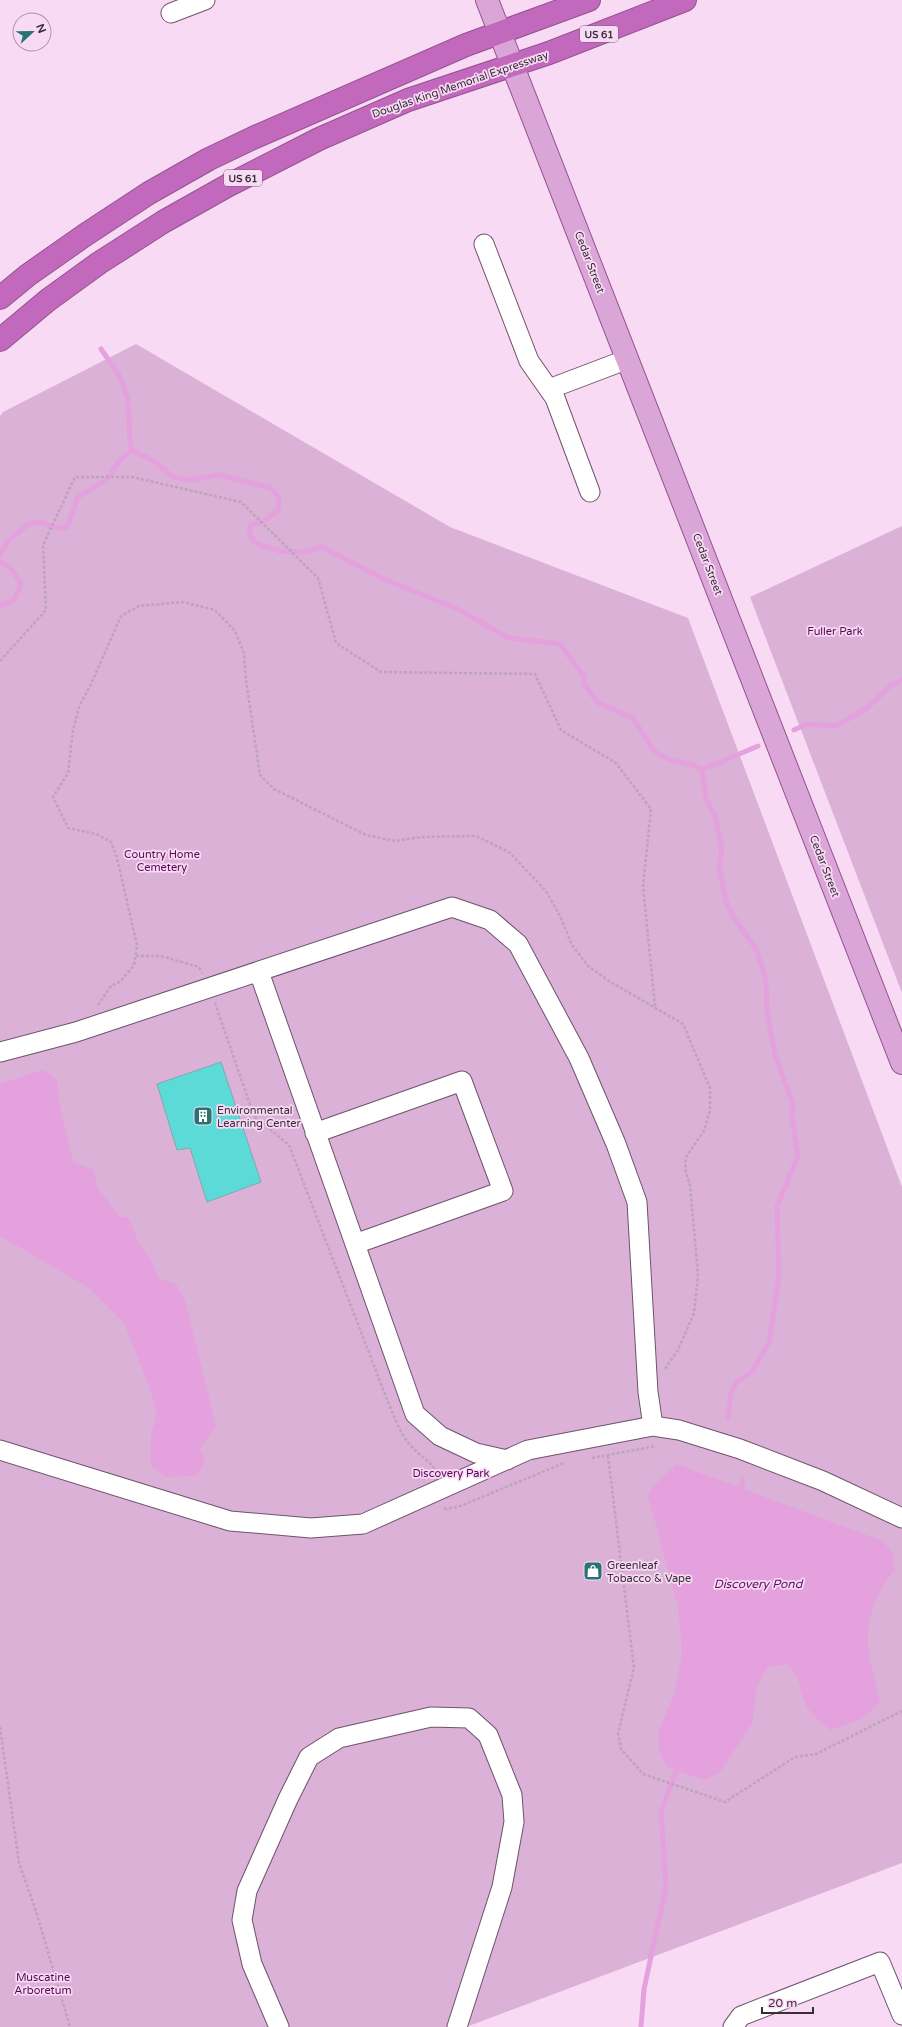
<svg xmlns="http://www.w3.org/2000/svg" width="902" height="2027" font-family="'Varela Round',sans-serif">
<rect width="100%" height="100%" fill="#f9daf5"/>
<path fill="#dbb1d7" d="M 136,344 L 450,527 L 688,618 L 902,1187 L 902,1863 L 466,2027 L 0,2027 L 0,416 L 3,412 Z
M 902,526 L 902,993 L 750,597 Z"/>
<path fill="#e4a1de" d="M 42,1070 L 50,1073 L 57,1080 L 58,1096 L 73,1162 L 94,1170 L 97,1186 L 118,1216 L 129,1218 L 139,1244 L 152,1261 L 159,1279 L 176,1284 L 185,1300 L 216,1426 L 200,1449 L 205,1462 L 196,1476 L 167,1477 L 151,1466 L 151,1435 L 157,1414 L 150,1388 L 124,1323 L 89,1288 L 18,1246 L 0,1237 L 0,1084 Z
M 676,1464 L 883,1541 L 893,1554 L 895,1570 C 879,1589 868,1612 868,1638 C 867,1654 877,1685 880,1703 L 862,1719 L 831,1730 C 821,1723 810,1714 805,1703 C 798,1684 802,1681 787,1664 L 768,1667 L 757,1686 L 752,1724 L 720,1772 L 705,1780 L 667,1767 L 659,1752 L 659,1729 L 675,1693 L 682,1653 L 678,1606 L 648,1496 L 653,1487 Z"/>
<g fill="none" stroke-linecap="round" stroke-linejoin="round">
<path stroke="#e4a1de" stroke-width="5" d="M 101,349 L 119,375 L 128,398 L 130,444 L 132,450 L 154,461 L 173,477 L 191,480 L 219,475 L 271,488 L 279,498 L 278,510 L 267,519 L 250,526 L 250,536 L 257,544 L 280,551 L 304,552 L 322,547 L 388,581 L 460,610 L 508,638 L 560,644 L 583,675 L 585,685 L 597,702 L 633,718 L 653,750 L 667,759 L 696,766 L 702,770 L 706,798 L 715,816 L 722,849 L 719,867 L 726,901 L 732,915 L 756,949 L 766,980 L 767,1011 L 775,1055 L 793,1104 L 792,1118 L 798,1156 L 777,1206 L 779,1277 L 769,1342 L 752,1372 L 736,1382 L 731,1394 L 728,1419
M 0,555 L 7,542 L 28,524 L 41,522 L 53,527 L 67,528 L 78,497 L 107,479 L 120,460 L 132,450
M 0,561 L 11,568 L 21,584 L 14,600 L 0,606
M 794,730 L 807,724 L 836,726 L 867,708 L 890,686 L 902,680
M 702,770 L 758,746
M 740,1493 L 743,1480
M 641,2027 L 644,1989 L 666,1887 L 661,1812 L 678,1766"/>
</g>
<path fill="#5bdad7" stroke="#7dabaa" d="M 221,1062 L 261,1182 L 207,1202 L 190,1148 L 177,1150 L 157,1084 Z"/>
<g fill="none" stroke-linecap="round" stroke-linejoin="round">
<defs>
<path id="minor" d="M 171,13 L 205,0
M 484,244 L 529,361 L 555,398 L 590,492
M 549,389 L 628,359
M 259,972 L 415,1414 L 440,1436 L 476,1453 L 507,1460
M 0,1052 L 76,1032 L 452,907 L 490,920 L 518,944 L 579,1058 L 616,1144 L 637,1202 L 648,1392 L 653,1426
M 315,1133 L 462,1081 L 503,1191 L 355,1244
M 0,1450 L 230,1521 L 311,1528 L 363,1524 L 528,1450 L 653,1426 L 679,1430 L 740,1449 L 823,1481 L 902,1518
M 279,2027 L 252,1964 L 242,1920 L 247,1891 L 288,1799 L 309,1757 L 339,1738 L 431,1717 L 469,1718 L 488,1735 L 512,1795 L 514,1822 L 502,1887 L 457,2027
M 733,2027 L 741,2016 L 880,1962 L 902,2015"/>
<path id="major" d="M 487,0 L 902,1063"/>
<path id="highway" d="M 0,298 L 28,275 L 85,235 L 149,193 L 209,159 L 253,138 L 466,45 L 589,0
M 0,340 L 48,300 L 99,263 L 163,222 L 227,186 L 319,139 L 408,100 L 549,53 L 685,0"/>
</defs>
<use href="#minor" stroke="#6d536b" stroke-width="21"/>
<use href="#major" stroke="#92548e" stroke-width="24"/>
<use href="#highway" stroke="#92548e" stroke-width="24"/>
<path stroke="#bda4ba" stroke-width="2.5" stroke-dasharray="3 2" stroke-linecap="butt" d="M 0,661 L 46,610 L 43,545 L 75,477 L 132,477 L 241,502 L 318,578 L 336,643 L 381,672 L 535,674 L 561,730 L 616,763 L 651,809 L 643,887 L 655,1006
M 136,956 L 161,956 L 199,967 L 202,973
M 215,1003 L 254,1116 L 289,1145 L 386,1397 C 393,1413 399,1432 410,1445 C 419,1455 429,1460 437,1472
M 98,1005 L 111,986 L 121,981 L 134,965 L 137,945 L 117,858 L 111,842 L 96,834 L 68,828 L 53,797 L 68,773 L 73,730 L 79,707 L 91,684 L 121,616 L 139,606 L 183,602 L 215,610 L 235,631 L 244,653 L 246,680 L 260,775 L 274,789 L 366,835 L 395,841 L 421,837 L 476,836 L 509,852 L 546,891 L 560,916 L 572,945 L 588,966 L 612,983 L 683,1024 L 710,1088 L 710,1110 L 704,1131 L 686,1157 L 685,1169 L 690,1185 L 698,1275 L 694,1313 L 678,1350 L 665,1369
M 608,1456 L 634,1668 L 618,1733 L 621,1749 L 643,1774 L 725,1802 L 795,1757 L 816,1754 L 902,1711
M 592,1458 L 656,1446
M 444,1509 L 458,1507 L 564,1463
M 0,1727 L 19,1863 L 35,1908 L 70,2027"/>
<use href="#minor" stroke="#fff" stroke-width="19"/>
<use href="#major" stroke="#daa5d7" stroke-width="22"/>
<use href="#highway" stroke="#c269bd" stroke-width="22"/>
</g>
<defs>
<symbol id="building-square" viewBox="-11 -11 22 22"><rect x="-9" y="-9" width="18" height="18" rx="4" fill="#297372" stroke="#f9daf5"/><path d="M-4-6H4V6H1V3H-1V6H-4ZM-2.5-4.3h1.7v1.8h-1.7ZM.8-4.3h1.7v1.8H.8ZM-2.5-1h1.7V.8h-1.7ZM.8-1h1.7V.8H.8Z" fill="#fff"/></symbol>
<symbol id="shop-square" viewBox="-11 -11 22 22"><rect x="-9" y="-9" width="18" height="18" rx="4" fill="#297372" stroke="#f9daf5"/><path d="M-5-2.5h2.3a2.7 3.5 0 0 1 5.4 0H5L5.5 6h-11ZM-1.5-2.5h3a1.5 2.3 0 0 0-3 0Z" fill="#fff"/></symbol>
</defs>
<g fill-rule="evenodd">
<use href="#building-square" x="192" y="1105" width="22" height="22"/>
<use href="#shop-square" x="582" y="1560" width="22" height="22"/>
</g>
<g text-anchor="middle" stroke-width="3.5" stroke-linejoin="round" paint-order="stroke">
<g fill="#f9daf5" stroke="#736271" stroke-width="1">
<rect x="580" y="26" width="38" height="16" rx="3"/>
<rect x="224" y="170" width="38" height="16" rx="3"/>
</g>
<g font-size="10" font-weight="bold" fill="#392e38">
<text x="599" y="38">US 61</text>
<text x="243" y="182">US 61</text>
</g>
<g font-size="11" fill="#392e38" stroke="#f9daf5">
<text transform="translate(460 84) rotate(-19)" y="4">Douglas King Memorial Expressway</text>
<text transform="translate(590 262) rotate(69)" y="4">Cedar Street</text>
<text transform="translate(708 564) rotate(69)" y="4">Cedar Street</text>
<text transform="translate(825 866) rotate(69)" y="4">Cedar Street</text>
</g>
<g font-size="11" fill="#580656" stroke="#f9daf5">
<text x="835" y="635">Fuller Park</text>
<text x="162" y="858">Country Home<tspan x="162" dy="13">Cemetery</tspan></text>
<text x="451" y="1477">Discovery Park</text>
<text x="43" y="1981">Muscatine<tspan x="43" dy="13">Arboretum</tspan></text>
</g>
<g font-size="11" fill="#392e38" stroke="#f9daf5" text-anchor="start">
<text x="217" y="1114">Environmental<tspan x="217" dy="13">Learning Center</tspan></text>
<text x="607" y="1569">Greenleaf<tspan x="607" dy="13">Tobacco &amp; Vape</tspan></text>
</g>
<g font-size="12" font-style="italic" fill="#5e0e5b" stroke="#f9daf5">
<text x="758" y="1588">Discovery Pond</text>
</g>
</g>
<g transform="translate(32 32) rotate(68)"><circle r="19" fill="#f9daf5" stroke="#ac95a9"/>
<path d="M0-3L7 15L0 10L-7 15Z" fill="#297372"/>
<text y="-6" font-size="11" font-weight="bold" text-anchor="middle" fill="#392e38">N</text>
</g>
<path d="M762 2007v6h51v-6" fill="none" stroke="#392e38" stroke-width="2"/>
<text x="768" y="2007" font-size="12" fill="#392e38" stroke="#f9daf5" stroke-width="3" paint-order="stroke">20 m</text>
</svg>
